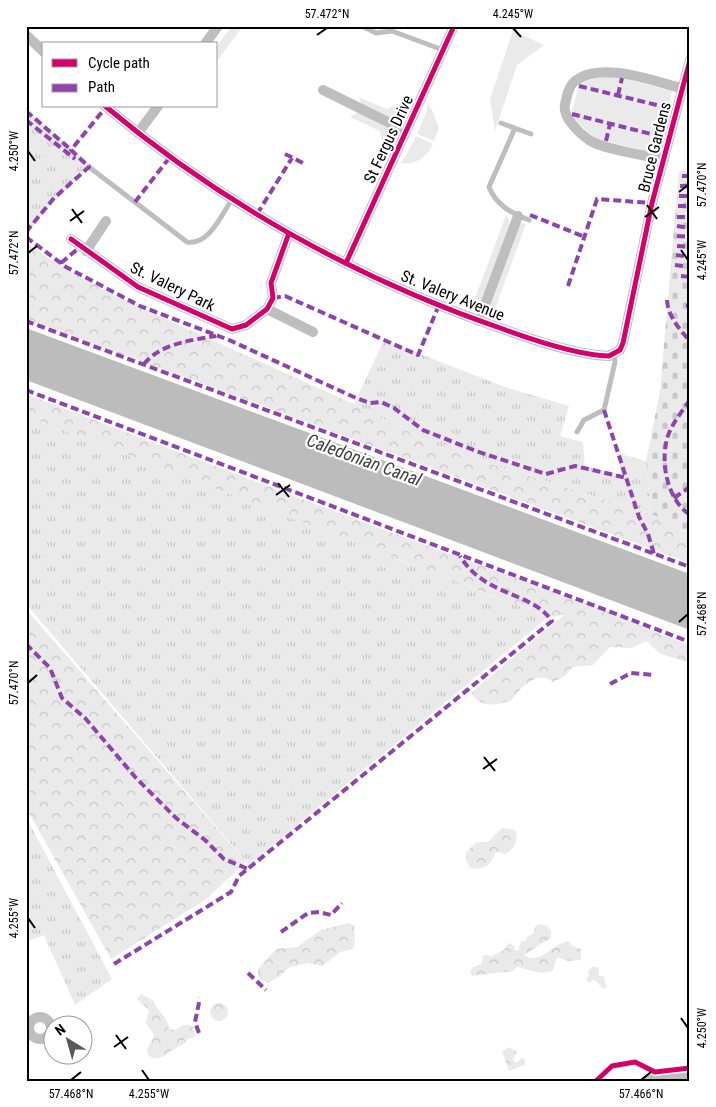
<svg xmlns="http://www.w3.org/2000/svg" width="716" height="1107" font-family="'Roboto Condensed',sans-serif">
<defs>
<pattern id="forest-crowns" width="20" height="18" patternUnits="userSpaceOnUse" patternTransform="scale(1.25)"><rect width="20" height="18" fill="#eaeaea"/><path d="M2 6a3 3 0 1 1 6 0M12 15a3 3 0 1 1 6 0" fill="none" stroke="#c7c7c7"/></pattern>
<pattern id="cemetery-stones" width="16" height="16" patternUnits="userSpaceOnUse" patternTransform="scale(1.25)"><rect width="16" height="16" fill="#eaeaea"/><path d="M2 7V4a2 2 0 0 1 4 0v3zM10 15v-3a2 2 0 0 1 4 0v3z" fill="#c7c7c7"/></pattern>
<pattern id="park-tufts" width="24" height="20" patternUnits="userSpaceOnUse" patternTransform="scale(1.25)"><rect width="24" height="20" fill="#eaeaea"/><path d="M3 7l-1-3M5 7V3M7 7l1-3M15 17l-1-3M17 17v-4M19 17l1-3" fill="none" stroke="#c7c7c7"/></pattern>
</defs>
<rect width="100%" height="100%" fill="#fff"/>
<path fill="#eaeaea" d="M 232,26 L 243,26 L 217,61 L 216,47 Z
M 513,31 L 544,45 L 517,65 L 495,131 L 490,99 Z
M 614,76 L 672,91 L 667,116 L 657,115 L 655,124 L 664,128 L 659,151 L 653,153 L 598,139 L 590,134 L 571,116 L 579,84 L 598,77 Z
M 359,97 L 387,109 L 408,100 L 396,121 L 361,105 Z
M 427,104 L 432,110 L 439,128 L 434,141 L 417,134 L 427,111 Z
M 358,112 L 392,129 L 393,131 L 384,153 L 380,131 L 350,117 Z
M 416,136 L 433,144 C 428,156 415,166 400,163 L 405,158 Z
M 506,215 L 509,220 L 509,226 L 478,311 L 471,309 Z
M 522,223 L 526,224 L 492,317 L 487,312 L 518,226 Z"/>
<path fill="url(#forest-crowns)" d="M 26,242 L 56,263 L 115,296 L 354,404 L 443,449 L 651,514 L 690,533 L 690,563 L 26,319 Z
M 26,394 L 376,527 L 601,609 L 690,646 L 690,663 L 661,654 L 646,641 L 632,648 L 610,647 L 593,665 L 573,667 L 565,676 L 553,682 C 539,669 519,688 512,700 C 497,705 481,709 471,693 L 564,615 L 548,617 L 26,416 Z
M 26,609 L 246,862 L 205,900 L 111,959 L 26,808 Z
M 502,828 L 515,830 C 519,840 515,848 506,854 L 495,852 C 492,865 483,871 470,868 L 465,858 L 467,851 L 477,842 L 488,842 Z
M 348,923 L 354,925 L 355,939 L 353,949 L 340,952 L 323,966 L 307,963 L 288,968 L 280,976 L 268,983 L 258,978 L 258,969 L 276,949 L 297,947 L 321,930 Z
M 540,924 L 547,926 L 551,931 L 551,938 L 524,955 L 529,958 C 546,959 553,944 568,941 L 573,946 L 581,949 L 581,960 L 568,961 L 557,957 L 553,971 L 541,973 L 517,967 L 513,971 L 472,976 L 470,972 L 473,967 L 482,964 L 483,955 L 492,956 L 504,950 L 509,943 L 514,946 L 514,950 L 518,951 L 521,941 L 526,941 L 527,937 L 534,933 L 535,927 Z
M 593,966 L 599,968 L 599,975 L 604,977 L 607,988 L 603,989 L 594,979 L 590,983 L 587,981 L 586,978 L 589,976 L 588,971 Z
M 141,994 L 154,1001 C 157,1012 167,1014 169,1029 L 176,1030 C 182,1025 186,1022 193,1027 L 195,1037 L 187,1039 C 183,1047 178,1046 171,1051 C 164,1056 159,1062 149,1056 L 147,1050 L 154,1035 L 146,1023 L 149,1010 L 137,999 Z
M210 1012a9 9 0 1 1 18 0a9 9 0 1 1-18 0Z
M 509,1047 L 517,1052 L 513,1060 L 516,1063 L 522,1058 L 525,1059 L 525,1065 L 509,1071 L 502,1052 Z"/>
<path fill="url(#cemetery-stones)" d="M 679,171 L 690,171 L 690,533 L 651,514 L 646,461 L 660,391 Z"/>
<path fill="url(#park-tufts)" d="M 26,110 L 92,165 L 44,212 L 26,235 Z
M 384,340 L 505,387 L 569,406 L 560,436 L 583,442 L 585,466 L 622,475 L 617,453 L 646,461 L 651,514 L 443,449 L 354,404 Z
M 26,416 L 548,617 L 249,865 L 26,604 Z
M 26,817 L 112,979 L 75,1005 L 44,935 L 26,942 Z"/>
<path fill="#bcbcbc" d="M 26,328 L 690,574 L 690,630 L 26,380 Z"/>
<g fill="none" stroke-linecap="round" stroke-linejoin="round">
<path stroke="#bebebe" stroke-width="5" d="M 362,26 L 376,33 L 392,31 L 443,50
M 501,123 L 531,134
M 515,128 L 489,187 C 496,205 511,213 529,220
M 89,167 L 187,242 C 209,245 221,216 232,199
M 577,432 L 584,420 L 604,410 L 615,362 L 614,354"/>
<path stroke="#bebebe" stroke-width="10" d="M 26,35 L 44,52
M 205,44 L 218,26
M 323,90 L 406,131
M 105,106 C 222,204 359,280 503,329 C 533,340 577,355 609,356 L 620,350 L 623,343 L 652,203 L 690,60
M 138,133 L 158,106
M 664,160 C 646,155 604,150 589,140 C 579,133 562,117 565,104 C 567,97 568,87 574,82 C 599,60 653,81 681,88
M 71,239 L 138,287 L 232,329 L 246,325 L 267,309 L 273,298 L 271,283 L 289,233
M 86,251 L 106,221
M 346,263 L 454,26
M 267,309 L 313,332
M 479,321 L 518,216
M29 1028a11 11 0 1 1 22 0a11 11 0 1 1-22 0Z"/>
<path stroke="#bebebe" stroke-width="12" d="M 649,1081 L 690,1076"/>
<path stroke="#8e44ad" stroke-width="4" stroke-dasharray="8 4" stroke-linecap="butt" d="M 579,86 L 669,108
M 618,95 L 622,78
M 26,111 L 69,148
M 572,114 L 663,137
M 26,120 L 75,159
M 606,141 L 610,124
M 285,154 L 303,163
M 682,176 L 690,176
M 680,186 L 690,186
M 679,196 L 690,196
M 135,202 L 170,157
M 678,206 L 690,206
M 257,214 L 292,158
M 530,215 L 585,237
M 677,217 L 690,217
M 677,226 L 690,228
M 26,232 L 54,198 L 89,167 L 71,150 L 106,107
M 677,236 L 690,237
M 26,237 L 66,267 L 140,306 L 229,340 L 356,398 L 370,403 L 381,402 L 394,408 L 423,430 L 476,451 L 546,474 L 575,466 L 627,478
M 677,246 L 690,247
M 676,255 L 690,257
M 61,263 L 80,247
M 675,265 L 690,267
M 681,276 L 690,277
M 568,286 L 597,199 L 652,203
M 273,298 L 285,296 L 418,355 L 439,305
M 667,300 C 668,316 679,329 690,341
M 686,305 L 690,306
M 26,321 L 690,567
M 144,364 C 160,344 191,340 216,336
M 26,390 L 690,642
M 690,400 C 683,410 674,421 669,433 C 659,458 666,499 690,515
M 604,410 L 639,517 L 648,534 L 654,554
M 674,498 L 690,487
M 26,644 L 50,668 L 62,698 L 85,718 L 136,778 L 176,818 L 205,840 L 224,859 L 248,869
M 610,684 L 631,673 L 653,675
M 281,932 L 308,913 L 319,912 L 331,915 L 342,903
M 114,964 L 231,892 L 239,876 L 552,621 C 531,591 485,597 460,556
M 248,973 L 266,990
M 199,1033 L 195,1022 L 200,998"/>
<defs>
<path id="cycleway" d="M 105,106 C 222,204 359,280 503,329 C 533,340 577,355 609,356 L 620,350 L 623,343 L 652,203 L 690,60
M 71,239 L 138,287 L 232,329 L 246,325 L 267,309 L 273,298 L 271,283 L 289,233
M 346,263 L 454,26
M 596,1081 L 612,1066 L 635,1062 L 655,1072 L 690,1068"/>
</defs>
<use href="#cycleway" stroke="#fff" stroke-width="8"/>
<use href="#cycleway" stroke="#d6006c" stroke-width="5"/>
</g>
<path fill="none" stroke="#000" stroke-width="2" d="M 513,28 L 521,37M 317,35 L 327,28M 28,151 L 35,161M 679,192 L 688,185M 647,205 L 657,219M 72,209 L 82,223M 645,217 L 659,207M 70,221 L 84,211M 681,250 L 688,260M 28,253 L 37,246M 278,483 L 289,497M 276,495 L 290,485M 679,622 L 688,614M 28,683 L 37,675M 484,757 L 495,771M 483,769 L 497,759M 28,918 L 35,928M 681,1018 L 688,1028M 116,1035 L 126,1049M 114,1047 L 128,1037M 142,1070 L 149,1080M 71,1080 L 81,1072M 641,1080 L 651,1072"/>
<g text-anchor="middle" stroke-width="4.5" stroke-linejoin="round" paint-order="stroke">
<g font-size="16" fill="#000" stroke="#fff">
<text transform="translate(388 139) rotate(-65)" y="6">St Fergus Drive</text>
<text transform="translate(654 147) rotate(-76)" y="6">Bruce Gardens</text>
<text transform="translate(173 286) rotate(26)" y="6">St. Valery Park</text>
<text transform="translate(453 295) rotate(22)" y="6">St. Valery Avenue</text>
</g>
<g font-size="18" font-style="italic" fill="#404040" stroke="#fff">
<text transform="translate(364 460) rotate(20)" y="6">Caledonian Canal</text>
</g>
</g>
<rect width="716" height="1107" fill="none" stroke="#ffffff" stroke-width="55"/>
<rect x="42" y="42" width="175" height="65" fill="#ffffff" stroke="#999999"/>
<rect x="52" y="59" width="25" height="8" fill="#d6006c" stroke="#999999"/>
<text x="88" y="68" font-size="15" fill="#000000">Cycle path</text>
<rect x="52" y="84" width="25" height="8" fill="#8e44ad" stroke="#999999"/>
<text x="88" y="92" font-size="15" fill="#000000">Path</text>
<g transform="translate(68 1040) rotate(323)"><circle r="24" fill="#ffffff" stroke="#999999"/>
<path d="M0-4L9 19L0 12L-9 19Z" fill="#595959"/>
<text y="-8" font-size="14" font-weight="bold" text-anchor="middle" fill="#000000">N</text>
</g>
<rect x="28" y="28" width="660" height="1052" fill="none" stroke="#000" stroke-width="2"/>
<g font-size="12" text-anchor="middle" fill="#000">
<text x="327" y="18">57.472°N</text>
<text x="513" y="18">4.245°W</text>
<text transform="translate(14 151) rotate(-90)" y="4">4.250°W</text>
<text transform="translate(702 185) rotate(-90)" y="4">57.470°N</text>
<text transform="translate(14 253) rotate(-90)" y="4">57.472°N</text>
<text transform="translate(702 260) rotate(-90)" y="4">4.245°W</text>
<text transform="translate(702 614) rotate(-90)" y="4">57.468°N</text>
<text transform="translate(14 683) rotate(-90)" y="4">57.470°N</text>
<text transform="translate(14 918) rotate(-90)" y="4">4.255°W</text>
<text transform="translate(702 1028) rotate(-90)" y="4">4.250°W</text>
<text x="71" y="1098">57.468°N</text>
<text x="149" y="1098">4.255°W</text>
<text x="641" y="1098">57.466°N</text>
</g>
</svg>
